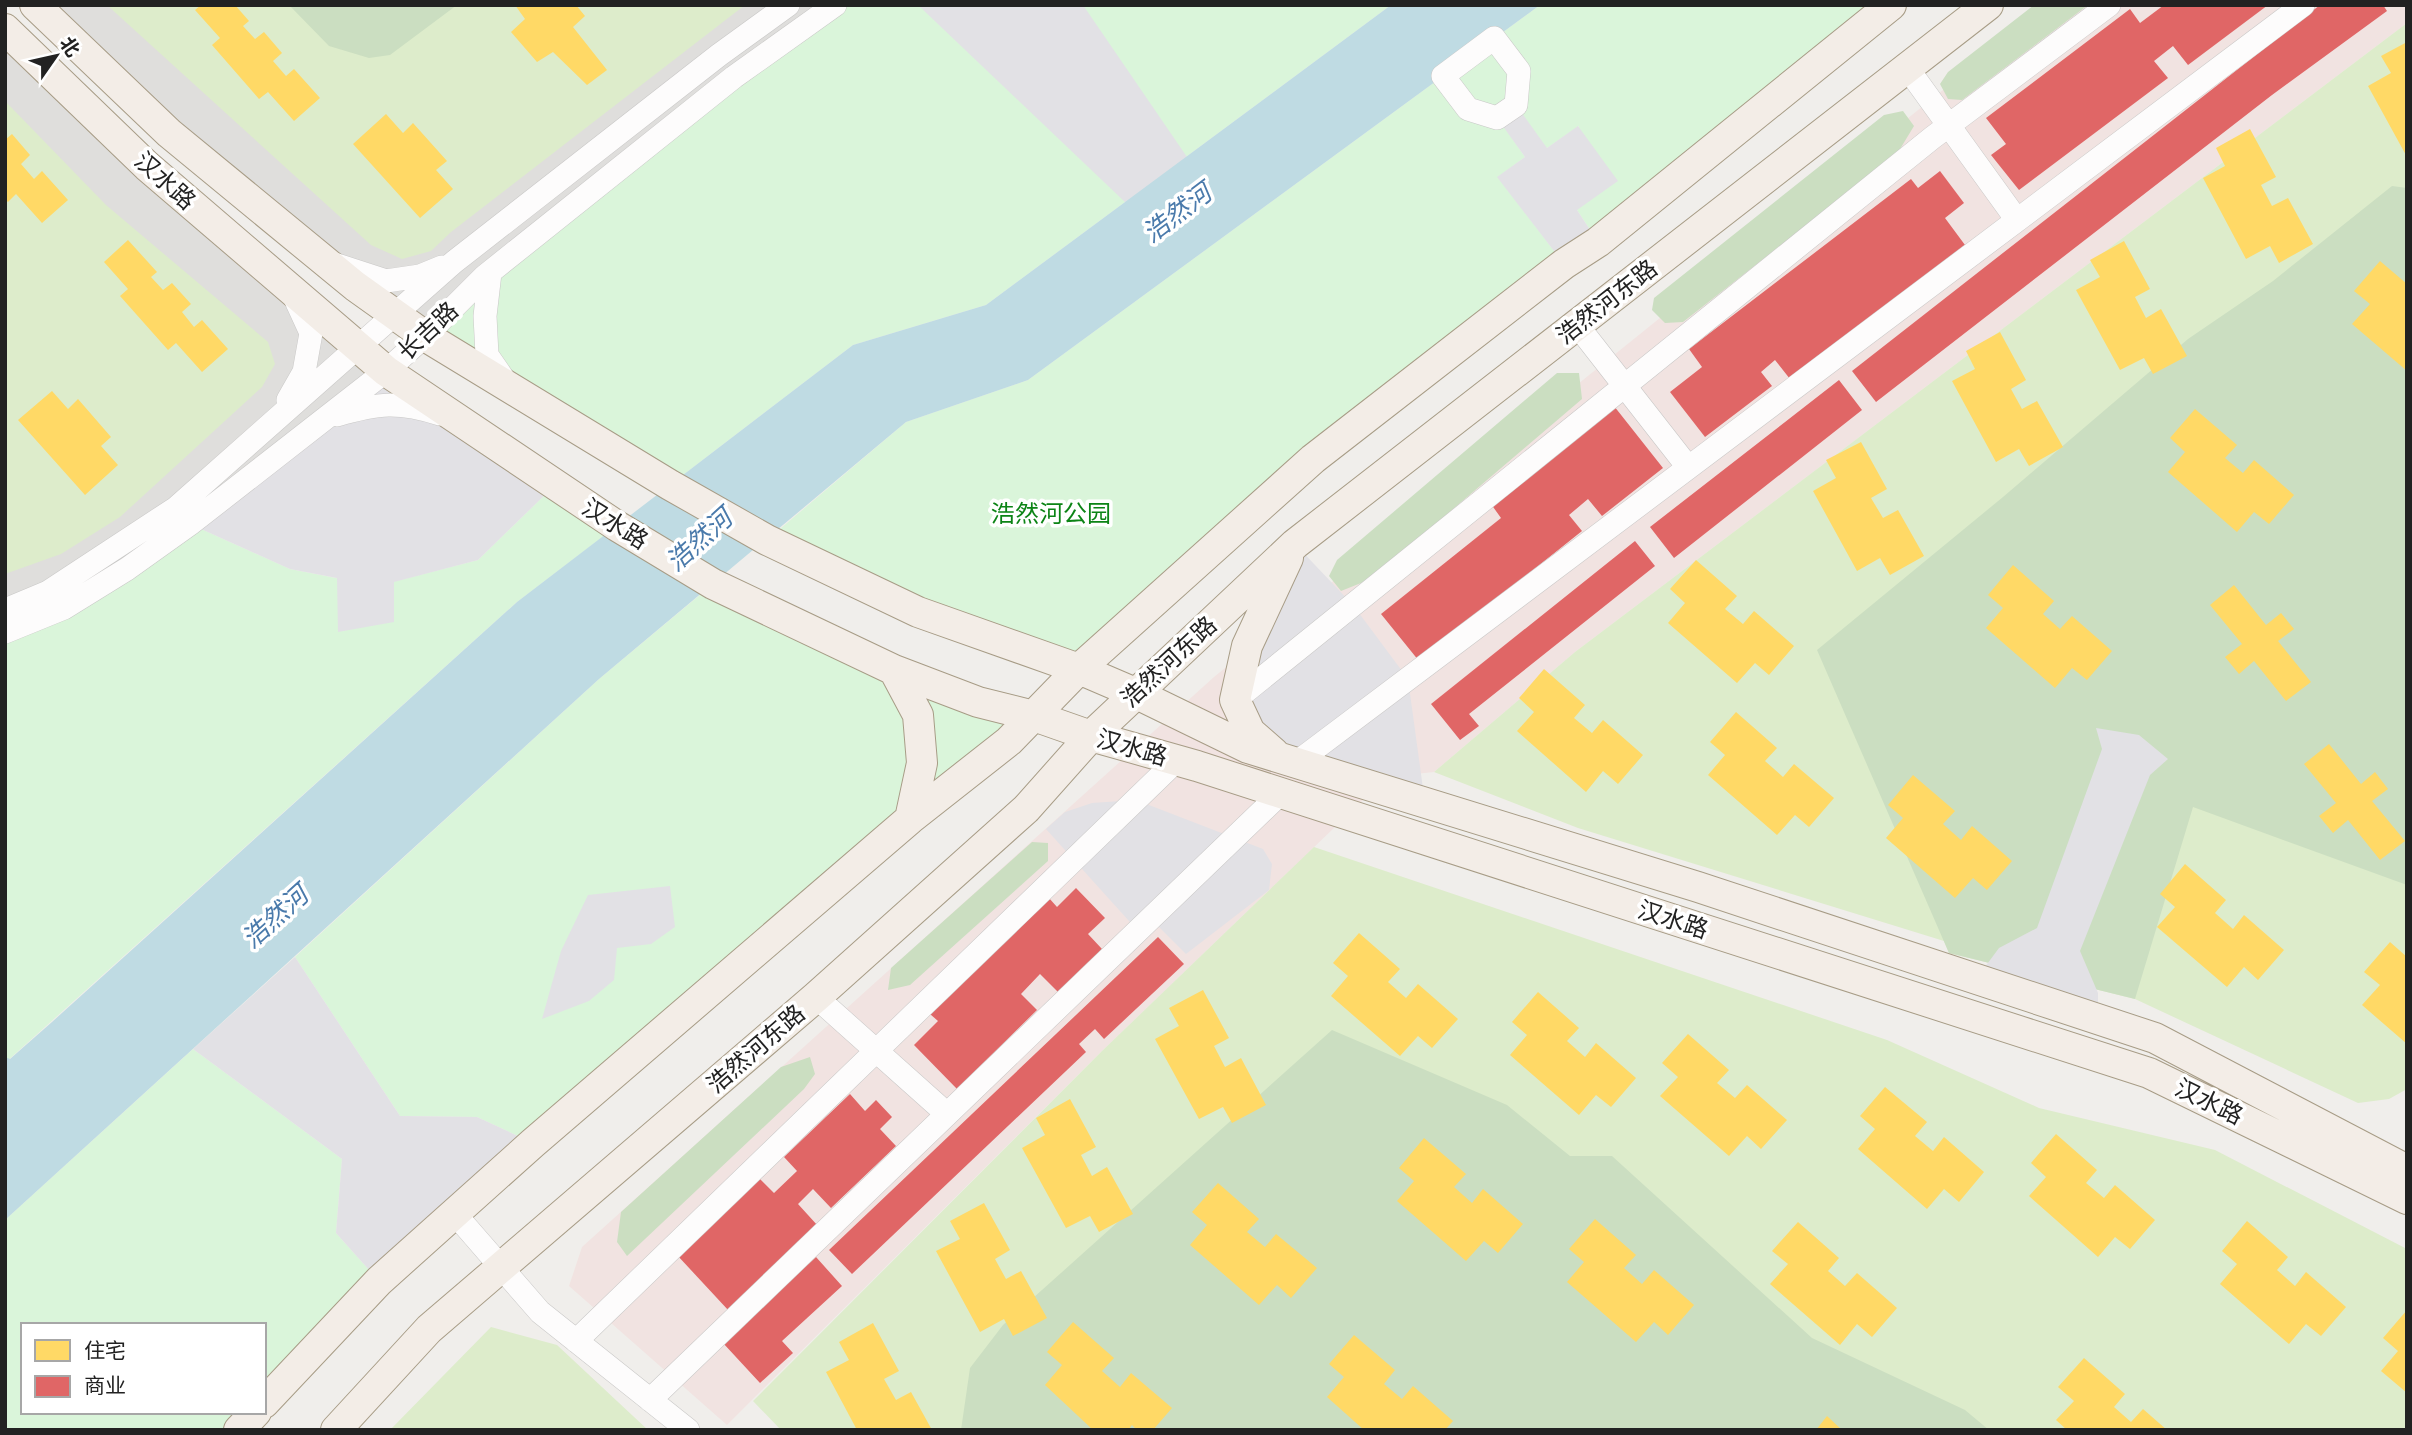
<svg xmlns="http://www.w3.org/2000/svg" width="2412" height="1435" font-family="'Fira Sans','Noto Sans SC',sans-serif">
<rect width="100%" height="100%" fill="#f0eeeb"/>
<path fill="#dfdedc" d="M 55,5 L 835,5 L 425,336 L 355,286 Z
M 5,29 L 386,371 L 190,524 L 5,632 Z"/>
<path fill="#f1e3e1" d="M 2053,5 L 2407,5 L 2407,23 L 1575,652 L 1434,772 L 1387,777 L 1102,1051 L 727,1425 L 569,1286 L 582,1247 L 1214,677 L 1984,57 Z"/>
<path fill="#ddeccb" d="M 107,5 L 745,5 L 451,232 L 431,251 L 402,259 L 371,245 Z
M 2407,23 L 2407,1089 L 2389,1099 L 2358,1103 L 2135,999 L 1949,953 L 1944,941 L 1578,828 L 1434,772 L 1575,652 Z
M 5,101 L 106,205 L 268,342 L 275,364 L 262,387 L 120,517 L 61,554 L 5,574 Z
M 1314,847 L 1887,1040 L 2039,1108 L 2215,1150 L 2407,1249 L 2407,1430 L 781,1430 L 753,1401 L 1102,1051 Z
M 491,1327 L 557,1345 L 648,1430 L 390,1430 Z"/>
<path fill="#cbdec1" d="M 289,5 L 457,5 L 390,55 L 369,58 L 329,46 Z
M 2034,5 L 2088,5 L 1962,100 L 1948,99 L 1940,84 L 1948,72 Z
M 1903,111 L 1914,126 L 1897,154 L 1683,322 L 1665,323 L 1652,310 L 1654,298 L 1884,115 Z
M 2392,186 L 2407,188 L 2407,885 L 2193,807 L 2135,999 L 1949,953 L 1817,650 L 2003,497 L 2188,339 L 2273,281 Z
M 1557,373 L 1579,373 L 1582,399 L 1371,579 L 1341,591 L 1329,576 L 1337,560 Z
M 1032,842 L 1048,843 L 1048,861 L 910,985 L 888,990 L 891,968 Z
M 1332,1030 L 1507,1105 L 1570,1156 L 1612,1156 L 1812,1338 L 1965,1410 L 1989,1430 L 961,1430 L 970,1368 L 1003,1325 Z
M 810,1057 L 815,1074 L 804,1089 L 627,1256 L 617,1242 L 621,1212 L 781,1067 Z"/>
<path fill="#daf5da" d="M 835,5 L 1391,5 L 986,305 L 853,345 L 670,485 L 425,336 Z
M 1540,5 L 1891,5 L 1598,242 L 1577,210 L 1579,126 L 1547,148 L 1498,118 L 1525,157 L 1498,177 L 1564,264 L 1079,669 L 767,540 L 906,422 L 1028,380 Z
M 554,486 L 617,526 L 517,602 L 5,1063 L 5,632 L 190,524 L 290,569 L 377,586 L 478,560 Z
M 713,584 L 1034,716 L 533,1143 L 477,1117 L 400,1116 L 295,957 L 599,679 Z
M 193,1049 L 342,1159 L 336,1233 L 379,1281 L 264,1404 L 264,1325 L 23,1325 L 23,1412 L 257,1412 L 240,1430 L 5,1430 L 5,1220 Z"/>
<path fill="#e2e1e5" d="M 918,5 L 1083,5 L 1187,157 L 1126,203 Z
M 1516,105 L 1547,148 L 1578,126 L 1618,181 L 1577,210 L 1598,242 L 1564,264 L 1497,177 L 1525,157 L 1497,118 Z
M 386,371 L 554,486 L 478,560 L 394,582 L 394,622 L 338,632 L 337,578 L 290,569 L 190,524 Z
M 1295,544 L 1353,605 L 1408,679 L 1425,803 L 1250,732 L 1247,646 Z
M 2096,728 L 2139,735 L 2168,759 L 2150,775 L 2080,951 L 2098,993 L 2098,1019 L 1976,979 L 1999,948 L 2037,928 L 2102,749 Z
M 1136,800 L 1263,849 L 1272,864 L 1269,890 L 1186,954 L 1151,919 L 1138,931 L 1046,829 L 1065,812 L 1092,803 Z
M 670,886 L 675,927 L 651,944 L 617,948 L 614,980 L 589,1001 L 542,1019 L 561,951 L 588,895 Z
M 295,957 L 400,1116 L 477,1117 L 533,1143 L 379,1281 L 336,1233 L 342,1159 L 193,1049 Z"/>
<path fill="#bfdbe3" d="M 1391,5 L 1540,5 L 1028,380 L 906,422 L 599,679 L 5,1220 L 5,1057 L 10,1059 L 52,1022 L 517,602 L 853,345 L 986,305 Z"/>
<path fill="#ffd966" d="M 201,5 L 235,5 L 249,21 L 243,26 L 255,39 L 264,32 L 282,53 L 273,61 L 286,76 L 294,69 L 320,98 L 294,121 L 268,92 L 259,99 L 212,45 L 220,38 L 195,10 Z
M 515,5 L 576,5 L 585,16 L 573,27 L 607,70 L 587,85 L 553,52 L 537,62 L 511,32 L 525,19 Z
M 2407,42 L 2407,157 L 2368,86 L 2391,73 L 2381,56 Z
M 386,114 L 403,133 L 413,123 L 447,161 L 436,170 L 453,189 L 420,218 L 353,144 Z
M 2250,129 L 2276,177 L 2261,185 L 2272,206 L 2288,198 L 2313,244 L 2279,263 L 2270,246 L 2246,259 L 2203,178 L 2225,166 L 2216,148 Z
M 12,134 L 30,155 L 21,164 L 34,179 L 42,171 L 68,200 L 42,223 L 16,194 L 8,202 L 5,199 L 5,140 Z
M 128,240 L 157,272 L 151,277 L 163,290 L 172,283 L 191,304 L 182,312 L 194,327 L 202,320 L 228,349 L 202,372 L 176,343 L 168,350 L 120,296 L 128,289 L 104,262 Z
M 2124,241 L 2150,289 L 2135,297 L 2146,318 L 2161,309 L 2187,356 L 2153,374 L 2144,358 L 2120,370 L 2076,290 L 2100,277 L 2090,260 Z
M 2380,261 L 2407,284 L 2407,371 L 2352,324 L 2370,304 L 2354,291 Z
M 2000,332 L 2026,380 L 2011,389 L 2022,409 L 2037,401 L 2063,447 L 2029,466 L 2019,449 L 1996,462 L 1952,381 L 1975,369 L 1966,351 Z
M 52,391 L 68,409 L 78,399 L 111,437 L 101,446 L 118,465 L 85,495 L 18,420 Z
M 2195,409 L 2237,445 L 2225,458 L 2243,473 L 2254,460 L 2294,495 L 2269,524 L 2254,512 L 2237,532 L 2168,472 L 2185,452 L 2170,438 Z
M 1861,442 L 1887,489 L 1871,498 L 1883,518 L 1898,510 L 1924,556 L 1890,575 L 1880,558 L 1857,571 L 1813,491 L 1836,478 L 1826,460 Z
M 1696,560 L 1737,596 L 1725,609 L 1743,624 L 1754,611 L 1794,646 L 1769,675 L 1755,663 L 1737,683 L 1668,623 L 1685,603 L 1670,589 Z
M 2013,565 L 2054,601 L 2043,614 L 2060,629 L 2072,616 L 2112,651 L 2087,680 L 2072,668 L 2055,688 L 1986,628 L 2003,608 L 1988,595 Z
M 2234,585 L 2266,625 L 2281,613 L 2294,629 L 2278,641 L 2311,682 L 2286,701 L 2254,661 L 2239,674 L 2225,657 L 2242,644 L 2210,605 Z
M 1544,669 L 1585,705 L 1574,718 L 1592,733 L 1603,720 L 1643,755 L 1618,784 L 1603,771 L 1586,792 L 1517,731 L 1534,712 L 1519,698 Z
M 1736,712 L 1777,748 L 1765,761 L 1783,777 L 1794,764 L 1834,798 L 1809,827 L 1795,815 L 1777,835 L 1708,775 L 1725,755 L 1710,742 Z
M 2329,744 L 2361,784 L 2375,772 L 2388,789 L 2372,801 L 2405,841 L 2380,860 L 2348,820 L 2333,833 L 2319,816 L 2336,803 L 2304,764 Z
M 1913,775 L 1955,811 L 1943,824 L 1961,840 L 1972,826 L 2012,861 L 1987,890 L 1973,878 L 1955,898 L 1886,838 L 1903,818 L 1888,805 Z
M 2185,864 L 2226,900 L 2215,913 L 2233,929 L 2244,915 L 2284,950 L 2258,980 L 2244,967 L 2227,987 L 2157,927 L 2175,907 L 2160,894 Z
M 1359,933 L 1400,969 L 1388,982 L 1406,998 L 1418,984 L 1458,1019 L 1432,1048 L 1418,1036 L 1400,1056 L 1331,996 L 1348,976 L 1333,963 Z
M 2390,942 L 2407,957 L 2407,1044 L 2362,1005 L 2380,985 L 2364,972 Z
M 1203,990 L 1229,1038 L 1214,1046 L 1225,1067 L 1241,1058 L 1266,1105 L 1232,1123 L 1223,1107 L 1199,1119 L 1155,1039 L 1179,1026 L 1169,1008 Z
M 1538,992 L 1579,1028 L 1567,1041 L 1585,1057 L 1596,1043 L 1636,1078 L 1611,1107 L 1596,1095 L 1579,1115 L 1510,1055 L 1527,1035 L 1512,1022 Z
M 1688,1034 L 1729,1070 L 1717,1083 L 1735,1098 L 1747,1085 L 1787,1120 L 1761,1149 L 1747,1136 L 1729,1156 L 1660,1096 L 1678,1077 L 1662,1063 Z
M 1885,1087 L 1927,1122 L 1915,1136 L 1933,1151 L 1944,1137 L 1984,1172 L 1959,1202 L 1944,1189 L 1927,1209 L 1858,1149 L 1875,1129 L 1860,1116 Z
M 1070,1099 L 1096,1147 L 1081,1155 L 1092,1176 L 1107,1167 L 1133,1214 L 1099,1232 L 1090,1216 L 1066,1228 L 1022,1148 L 1045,1135 L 1036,1118 Z
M 2056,1134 L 2097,1170 L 2086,1183 L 2104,1198 L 2115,1185 L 2155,1220 L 2130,1249 L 2115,1237 L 2098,1257 L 2029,1196 L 2046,1177 L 2031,1163 Z
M 1424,1138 L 1466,1174 L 1454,1187 L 1472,1203 L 1483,1189 L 1523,1224 L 1498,1253 L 1484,1241 L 1466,1261 L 1397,1201 L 1414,1181 L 1399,1168 Z
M 1218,1183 L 1259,1219 L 1247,1232 L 1265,1247 L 1276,1234 L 1317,1268 L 1291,1298 L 1277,1285 L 1259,1305 L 1190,1245 L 1207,1225 L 1192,1212 Z
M 984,1203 L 1010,1250 L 995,1259 L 1006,1279 L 1021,1271 L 1047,1318 L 1013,1336 L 1004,1319 L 980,1332 L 936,1251 L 960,1239 L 950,1221 Z
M 1595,1219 L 1636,1255 L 1624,1268 L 1642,1284 L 1654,1270 L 1694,1305 L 1668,1335 L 1654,1322 L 1636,1342 L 1567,1282 L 1584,1262 L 1569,1249 Z
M 2247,1221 L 2288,1257 L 2277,1270 L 2295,1286 L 2306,1272 L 2346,1307 L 2321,1336 L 2306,1324 L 2289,1344 L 2220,1284 L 2237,1264 L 2222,1251 Z
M 1798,1222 L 1839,1258 L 1828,1271 L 1845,1286 L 1857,1273 L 1897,1308 L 1872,1337 L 1857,1324 L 1840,1345 L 1770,1284 L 1788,1264 L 1772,1251 Z
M 2407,1310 L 2407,1393 L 2381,1371 L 2398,1351 L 2383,1338 Z
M 1073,1322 L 1114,1358 L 1102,1371 L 1120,1387 L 1131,1373 L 1172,1408 L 1153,1430 L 1137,1430 L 1132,1425 L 1128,1430 L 1093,1430 L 1045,1385 L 1062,1365 L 1047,1352 Z
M 873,1323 L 899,1371 L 884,1379 L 896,1400 L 911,1392 L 932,1430 L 857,1430 L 826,1372 L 849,1360 L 839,1342 Z
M 1354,1335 L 1395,1370 L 1384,1384 L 1402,1399 L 1413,1386 L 1453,1421 L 1445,1430 L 1364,1430 L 1327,1397 L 1344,1377 L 1329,1364 Z
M 2084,1358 L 2125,1394 L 2114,1407 L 2131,1422 L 2143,1409 L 2167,1430 L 2067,1430 L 2056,1420 L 2074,1401 L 2058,1387 Z
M 1827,1416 L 1842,1430 L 1816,1430 Z"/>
<path fill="#e06666" d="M 2164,5 L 2268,5 L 2188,65 L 2173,46 L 2154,61 L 2168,78 L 2019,190 L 1991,155 L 2006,144 L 1986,118 L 2130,9 L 2140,23 Z
M 2320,5 L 2383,5 L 2387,11 L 2272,95 L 1876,402 L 1852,371 Z
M 1940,171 L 1964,203 L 1945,218 L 1965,245 L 1790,379 L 1775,360 L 1761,372 L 1772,386 L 1705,437 L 1670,392 L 1702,367 L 1689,349 L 1911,179 L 1918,188 Z
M 1839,380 L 1862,410 L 1674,558 L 1650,527 Z
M 1614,406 L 1663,468 L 1602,516 L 1588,499 L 1569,515 L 1582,531 L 1419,661 L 1381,614 L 1501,518 L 1491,504 Z
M 1635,541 L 1655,566 L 1469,714 L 1479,726 L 1460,740 L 1431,704 Z
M 1076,888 L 1105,918 L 1088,934 L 1102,949 L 1058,992 L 1040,974 L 1021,994 L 1037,1010 L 957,1089 L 914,1045 L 938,1021 L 930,1014 L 1049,898 L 1057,907 Z
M 1158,937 L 1184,964 L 1104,1039 L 1095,1029 L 1079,1044 L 1086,1052 L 852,1274 L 829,1250 Z
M 850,1094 L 865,1111 L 876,1100 L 892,1117 L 880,1129 L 896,1146 L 831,1208 L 813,1189 L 798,1204 L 818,1226 L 729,1311 L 677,1255 L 759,1178 L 774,1193 L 797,1171 L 784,1157 Z
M 816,1257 L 842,1286 L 782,1341 L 793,1353 L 760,1383 L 723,1343 Z"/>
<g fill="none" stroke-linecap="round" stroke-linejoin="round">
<defs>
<path id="minor" d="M 1494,38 L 1519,71 L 1516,105 L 1497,118 L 1468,109 L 1443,76 Z
M 1908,69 L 2017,220
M 334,264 L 386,281 L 420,276 L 442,267
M 490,273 L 485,316 L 487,355 L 505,381
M 1577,325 L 1688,467
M 288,400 L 304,372 L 311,333 L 294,296
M 337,415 C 379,403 398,401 440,414
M 5,610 L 48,592 L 176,508 L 454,262 L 719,55 L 788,5
M 5,632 L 64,608 L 127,569 L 190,524 L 386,371 L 425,336 L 485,276 L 734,77 L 835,5
M 1235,700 L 1932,138 L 2109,5
M 1296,763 L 2303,5
M 816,997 L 947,1114
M 455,1214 L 540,1312 L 688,1430
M 576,1341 L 1176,761
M 650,1400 L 1281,793"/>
<path id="major" d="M 35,5 L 169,133 L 355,286 L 425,336 L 670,485 L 767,540 L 918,612 L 1079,669 L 1135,693 L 1248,748 L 1698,887 L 2155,1038 L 2407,1170
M 5,29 L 147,166 L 386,371 L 617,526 L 713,584 L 894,670 L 978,702 L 1034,716 L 1091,736 L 1197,766 L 2149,1073 L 2407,1199
M 894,670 L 918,715 L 922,763 L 910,819
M 1274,753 L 1250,732 L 1235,700 L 1247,646 L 1288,558
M 264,1403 L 379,1281 L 533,1143 L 910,819 L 1009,741 L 1079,669 L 1313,459 L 1564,264 L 1598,242 L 1891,5
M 239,1430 L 256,1412
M 336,1430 L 429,1329 L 816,997 L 1026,809 L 1091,736 L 1295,544 L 1988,5"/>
</defs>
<use href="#minor" stroke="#c9c8c7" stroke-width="24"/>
<use href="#major" stroke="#a79c86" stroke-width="32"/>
<use href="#minor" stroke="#fdfcfc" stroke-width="23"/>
<use href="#major" stroke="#f3ede7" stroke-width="30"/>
</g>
<g text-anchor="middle" stroke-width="7" stroke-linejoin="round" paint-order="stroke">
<g font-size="24" fill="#222" stroke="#fff">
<text transform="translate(165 181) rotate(42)" y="8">汉水路</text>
<text transform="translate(1607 302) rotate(-38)" y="8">浩然河东路</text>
<text transform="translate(428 331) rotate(-43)" y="8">长吉路</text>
<text transform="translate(615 524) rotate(32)" y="8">汉水路</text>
<text transform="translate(1169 662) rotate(-43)" y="8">浩然河东路</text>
<text transform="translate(1132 748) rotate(16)" y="8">汉水路</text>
<text transform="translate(1673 920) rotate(18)" y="8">汉水路</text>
<text transform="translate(756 1049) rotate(-41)" y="8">浩然河东路</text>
<text transform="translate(2209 1102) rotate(26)" y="8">汉水路</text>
</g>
<g font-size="24" fill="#0c8416" stroke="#fff">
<text x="1051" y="522">浩然河公园</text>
</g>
<g font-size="26" font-style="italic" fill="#4a7aab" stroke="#fff">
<text transform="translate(1177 213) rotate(-37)" y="9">浩然河</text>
<text transform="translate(699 540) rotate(-42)" y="9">浩然河</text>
<text transform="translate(275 917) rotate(-42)" y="9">浩然河</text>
</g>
</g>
<rect width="2412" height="1435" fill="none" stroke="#222222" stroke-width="14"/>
<rect x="21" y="1323" width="245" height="91" fill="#ffffff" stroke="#a7a7a7" stroke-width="2"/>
<rect x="35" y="1340" width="35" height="21" fill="#ffd966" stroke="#a7a7a7" stroke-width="2"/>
<text x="84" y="1358" font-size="21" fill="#222222">住宅</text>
<rect x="35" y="1376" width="35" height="21" fill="#e06666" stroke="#a7a7a7" stroke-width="2"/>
<text x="84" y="1393" font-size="21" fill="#222222">商业</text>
<g transform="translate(56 56) rotate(56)" stroke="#ffffff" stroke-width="5" paint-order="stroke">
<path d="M0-5L12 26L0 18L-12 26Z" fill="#222222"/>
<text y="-10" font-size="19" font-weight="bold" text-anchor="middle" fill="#222222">北</text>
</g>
</svg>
